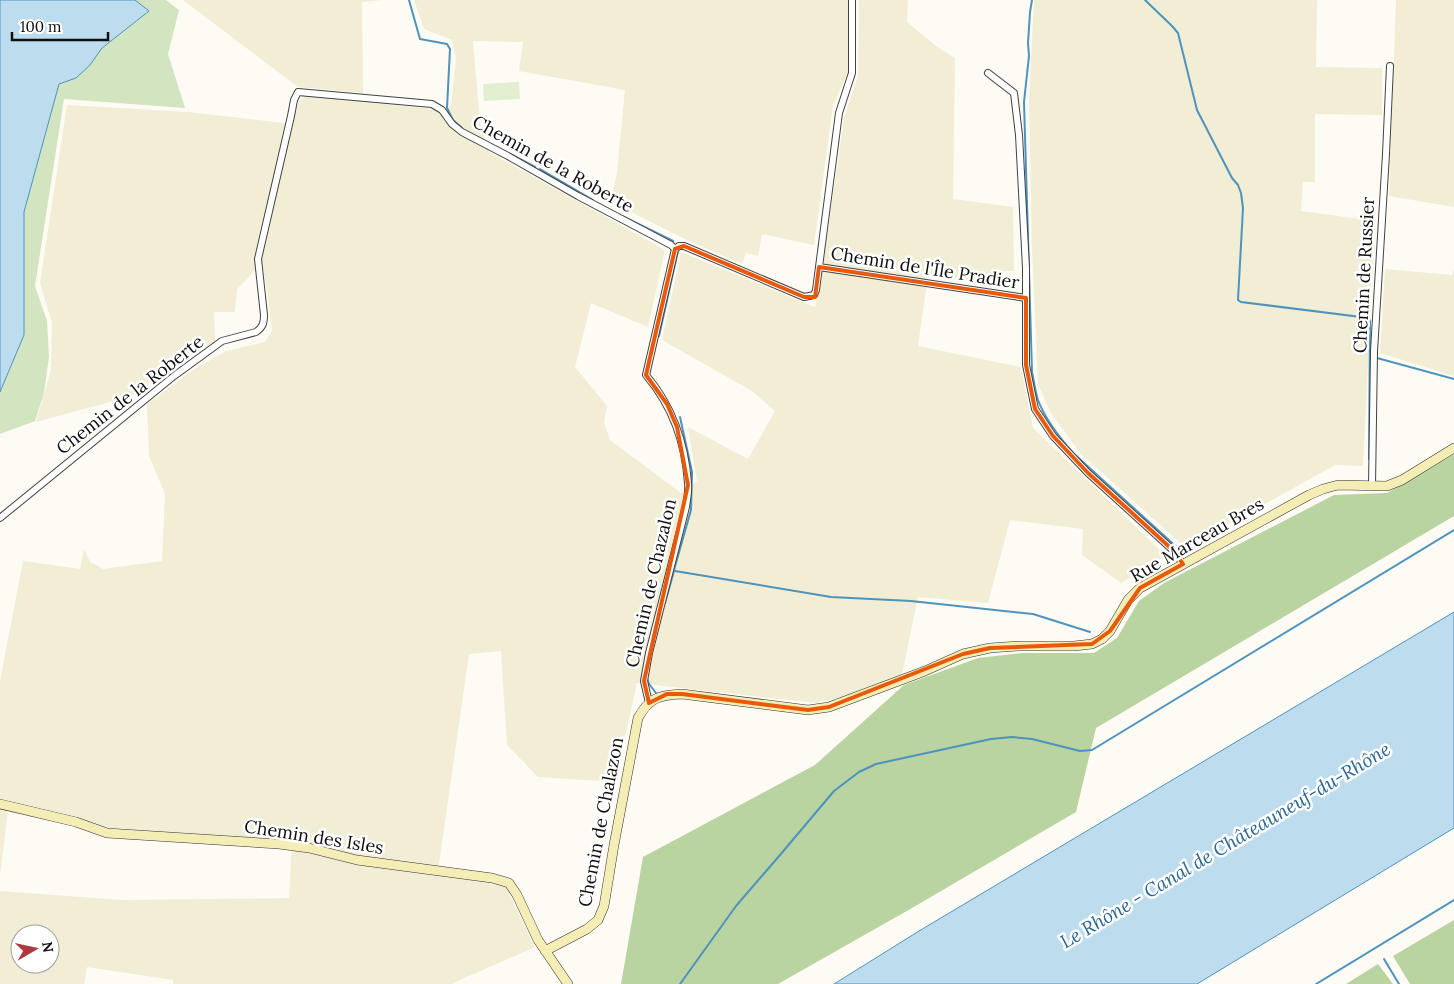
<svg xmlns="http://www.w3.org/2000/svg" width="1454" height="984" font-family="Lora,serif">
<rect width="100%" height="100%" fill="#fdfbf3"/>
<path fill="#f1eed5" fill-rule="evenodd" d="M 183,0 L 382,0 L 362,2 L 363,93 L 298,87 Z
M 414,0 L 848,0 L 848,73 L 833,105 L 814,245 L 762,234 L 758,256 L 746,253 L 742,264 L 689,241 L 611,202 L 617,172 L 625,90 L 519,71 L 523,42 L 473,41 L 480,123 L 489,152 L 665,250 L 648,327 L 591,303 L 575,367 L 607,406 L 604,422 L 610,440 L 681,493 L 697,481 L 688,427 L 748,459 L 775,411 L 752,391 L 662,340 L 681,252 L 815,307 L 822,274 L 844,118 L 858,75 L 859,0 L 908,0 L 907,22 L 936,46 L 955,58 L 953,199 L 1013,207 L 1014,271 L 1004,271 L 1001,284 L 928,275 L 918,346 L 1021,367 L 1033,428 L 1166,556 L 1121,583 L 1082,555 L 1083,529 L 1010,520 L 988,603 L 918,597 L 902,674 L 851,695 L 815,703 L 637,683 L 615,782 L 538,777 L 507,745 L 501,651 L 469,654 L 438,871 L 506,887 L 535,947 L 451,984 L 173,984 L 173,980 L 87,967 L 84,984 L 0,984 L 0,891 L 121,900 L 289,898 L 292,843 L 113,828 L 0,800 L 0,681 L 23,561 L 80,569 L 84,549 L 90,562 L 103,569 L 162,561 L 165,494 L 149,456 L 147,404 L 193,370 L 226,351 L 265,342 L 272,331 L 268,296 L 262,263 L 237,289 L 235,312 L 214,312 L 215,341 L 128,397 L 36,422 L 51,370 L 52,323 L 40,283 L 67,105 L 188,112 L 292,124 L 299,101 L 305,96 L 444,110 L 451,106 L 456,58 L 452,40 L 424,29 ZM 20,934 L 50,934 L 50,964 L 20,964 Z
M 1034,0 L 1317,0 L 1316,67 L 1382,68 L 1382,115 L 1315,114 L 1315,182 L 1303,182 L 1301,211 L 1375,221 L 1363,466 L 1335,465 L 1186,548 L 1080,453 L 1051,413 L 1038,384 L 1032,249 L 1029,99 Z
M 1396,0 L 1454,0 L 1454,207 L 1389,196 Z
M 1454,268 L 1454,376 L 1380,353 L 1385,269 L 1452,275 Z
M 0,809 L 8,810 L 0,876 Z"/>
<path fill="#d3e4c0" d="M 135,0 L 166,0 L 179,10 L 168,54 L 185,108 L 64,99 L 35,286 L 47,321 L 49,357 L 44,393 L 35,421 L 0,434 L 0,392 L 24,335 L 24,212 L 59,84 C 72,79 83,74 91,63 C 95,58 98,52 103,47 C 117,34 134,24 148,11 Z"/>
<path fill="#b9d3a1" d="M 1454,454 L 1454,516 L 1096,728 L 1076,812 L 912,908 L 778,984 L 621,984 L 643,857 L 815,765 L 904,685 L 978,658 L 1023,653 L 1094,653 L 1117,638 L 1139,601 L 1164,583 L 1334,495 L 1387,493 Z
M 1454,920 L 1454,984 L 1410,984 L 1393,956 Z
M 1378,964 L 1393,984 L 1346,984 Z"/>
<path fill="#e3edd0" d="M 519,82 L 520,99 L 484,101 L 483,84 Z"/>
<path fill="#bdddef" stroke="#4d93bd" d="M 0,0 L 135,0 L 149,11 L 102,48 L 90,65 L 76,78 L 59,84 L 24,212 L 24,335 L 0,392 Z
M 1454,612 L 1454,828 L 1197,984 L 834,984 L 919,931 Z"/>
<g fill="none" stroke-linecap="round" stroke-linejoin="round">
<path stroke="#4d93bd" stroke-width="2" d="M 409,0 L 420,39 L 447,44 L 450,49 L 447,108 L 453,120 L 462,128
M 1032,0 L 1030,12 L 1028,43 L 1029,56 L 1024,102 L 1032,372 C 1034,381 1035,391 1038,400 C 1045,419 1060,438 1073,453 L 1181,551
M 1145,0 L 1172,26 L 1178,33 L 1197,110 L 1232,178 L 1238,185 L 1241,193 L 1243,208 L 1238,300 L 1241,302 L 1369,318 L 1370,321 L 1369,459
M 512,155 L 535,167
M 540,169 L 593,200
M 622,216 L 673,241
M 659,336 L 678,251
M 1377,358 L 1454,379
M 680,417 L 692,472 L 691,510 L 674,570 L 675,571 L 831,597 L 911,601 L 1033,614 L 1090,632
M 665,603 L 674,571
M 647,678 L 649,684 L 656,693
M 1384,959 L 1399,984
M 680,984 L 736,906 L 780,855 L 834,791 L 859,772 L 876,764 L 991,739 L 1012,737 L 1032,739 L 1080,751 L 1092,750 L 1454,530
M 1316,984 L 1454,900"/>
<defs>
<path id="street" d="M 988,73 L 1014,93 L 1019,135 L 1026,268 L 1026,365 L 1035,409 L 1053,436 L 1088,473 L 1175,552 L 1183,564
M 819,267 L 839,113 L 852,73 L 852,0
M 1372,486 L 1374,351 L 1386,154 L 1390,66
M 0,518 L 174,376 L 222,341 L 256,332 C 263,327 264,323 264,315 L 258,259 L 291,116 L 294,100 L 298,92 L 432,104 L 442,110 L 452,124 L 462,132 L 508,156 L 578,196 L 671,245 L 675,249
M 649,703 L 644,681 L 649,653 L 686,507 C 687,499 689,491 688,483 C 685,442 673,407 646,375 L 675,249 L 679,246 L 684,246 L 804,297 L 814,295 L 816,290 L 819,267 L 1026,298"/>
<path id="secondary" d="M 0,804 L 76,822 L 107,833 L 279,844 L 309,848 L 357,860 L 492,878 L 509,883 L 517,895 L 538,940 L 568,984
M 545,951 L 587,929 L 598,920 L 604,906 L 614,845 L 638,718 C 649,698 659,695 682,694 L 808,710 L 829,707 L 925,671 L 963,654 L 990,648 L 1019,646 L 1074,646 L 1092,644 L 1102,639 L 1110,631 L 1128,600 L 1140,588 L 1309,495 L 1323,489 L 1338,485 L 1387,486 L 1402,480 L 1454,448"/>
</defs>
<use href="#street" stroke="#424242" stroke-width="8"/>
<use href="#secondary" stroke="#313131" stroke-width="10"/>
<use href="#street" stroke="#fff" stroke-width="6"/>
<use href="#secondary" stroke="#f5edb6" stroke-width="9"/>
</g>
<path fill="none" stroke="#e8590c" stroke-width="4" stroke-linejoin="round" d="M 684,246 L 804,297 L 815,297 L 819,267 L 1026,298 L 1026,365 L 1035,409 L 1053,436 L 1088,473 L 1175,552 L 1183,564 L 1140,588 L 1110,631 L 1092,644 L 990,648 L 963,654 L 829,707 L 808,710 L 682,694 L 667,694 L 649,703 L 644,681 L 688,485 L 677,427 L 667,404 L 646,375 L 675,249 Z"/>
<g text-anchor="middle" stroke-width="5" stroke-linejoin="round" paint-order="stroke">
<g font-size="18" fill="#0f0f0f" stroke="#fff">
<text transform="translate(553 164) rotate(29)" y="6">Chemin de la Roberte</text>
<text transform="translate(925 268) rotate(9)" y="6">Chemin de l'Île Pradier</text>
<text transform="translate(1364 275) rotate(-87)" y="6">Chemin de Russier</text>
<text transform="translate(130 395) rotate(-38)" y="6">Chemin de la Roberte</text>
<text transform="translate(1197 540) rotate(-30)" y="6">Rue Marceau Bres</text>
<text transform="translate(651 583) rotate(-77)" y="6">Chemin de Chazalon</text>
<text transform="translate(601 822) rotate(-79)" y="6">Chemin de Chalazon</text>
<text transform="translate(314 837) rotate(9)" y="6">Chemin des Isles</text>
</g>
<g font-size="19" font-style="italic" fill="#276692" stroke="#fff">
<text transform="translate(1225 845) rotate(-31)" y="7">Le Rhône - Canal de Châteauneuf-du-Rhône</text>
</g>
</g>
<g transform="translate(35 949) rotate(81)"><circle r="24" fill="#ffffff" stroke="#9f9f9f"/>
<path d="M0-4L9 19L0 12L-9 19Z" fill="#ae3840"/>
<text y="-8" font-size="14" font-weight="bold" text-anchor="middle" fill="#0f0f0f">N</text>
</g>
<path d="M12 32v8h96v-8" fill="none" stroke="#0f0f0f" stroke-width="2.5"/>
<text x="20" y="32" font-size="15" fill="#0f0f0f" stroke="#ffffff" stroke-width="4" paint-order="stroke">100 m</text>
</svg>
